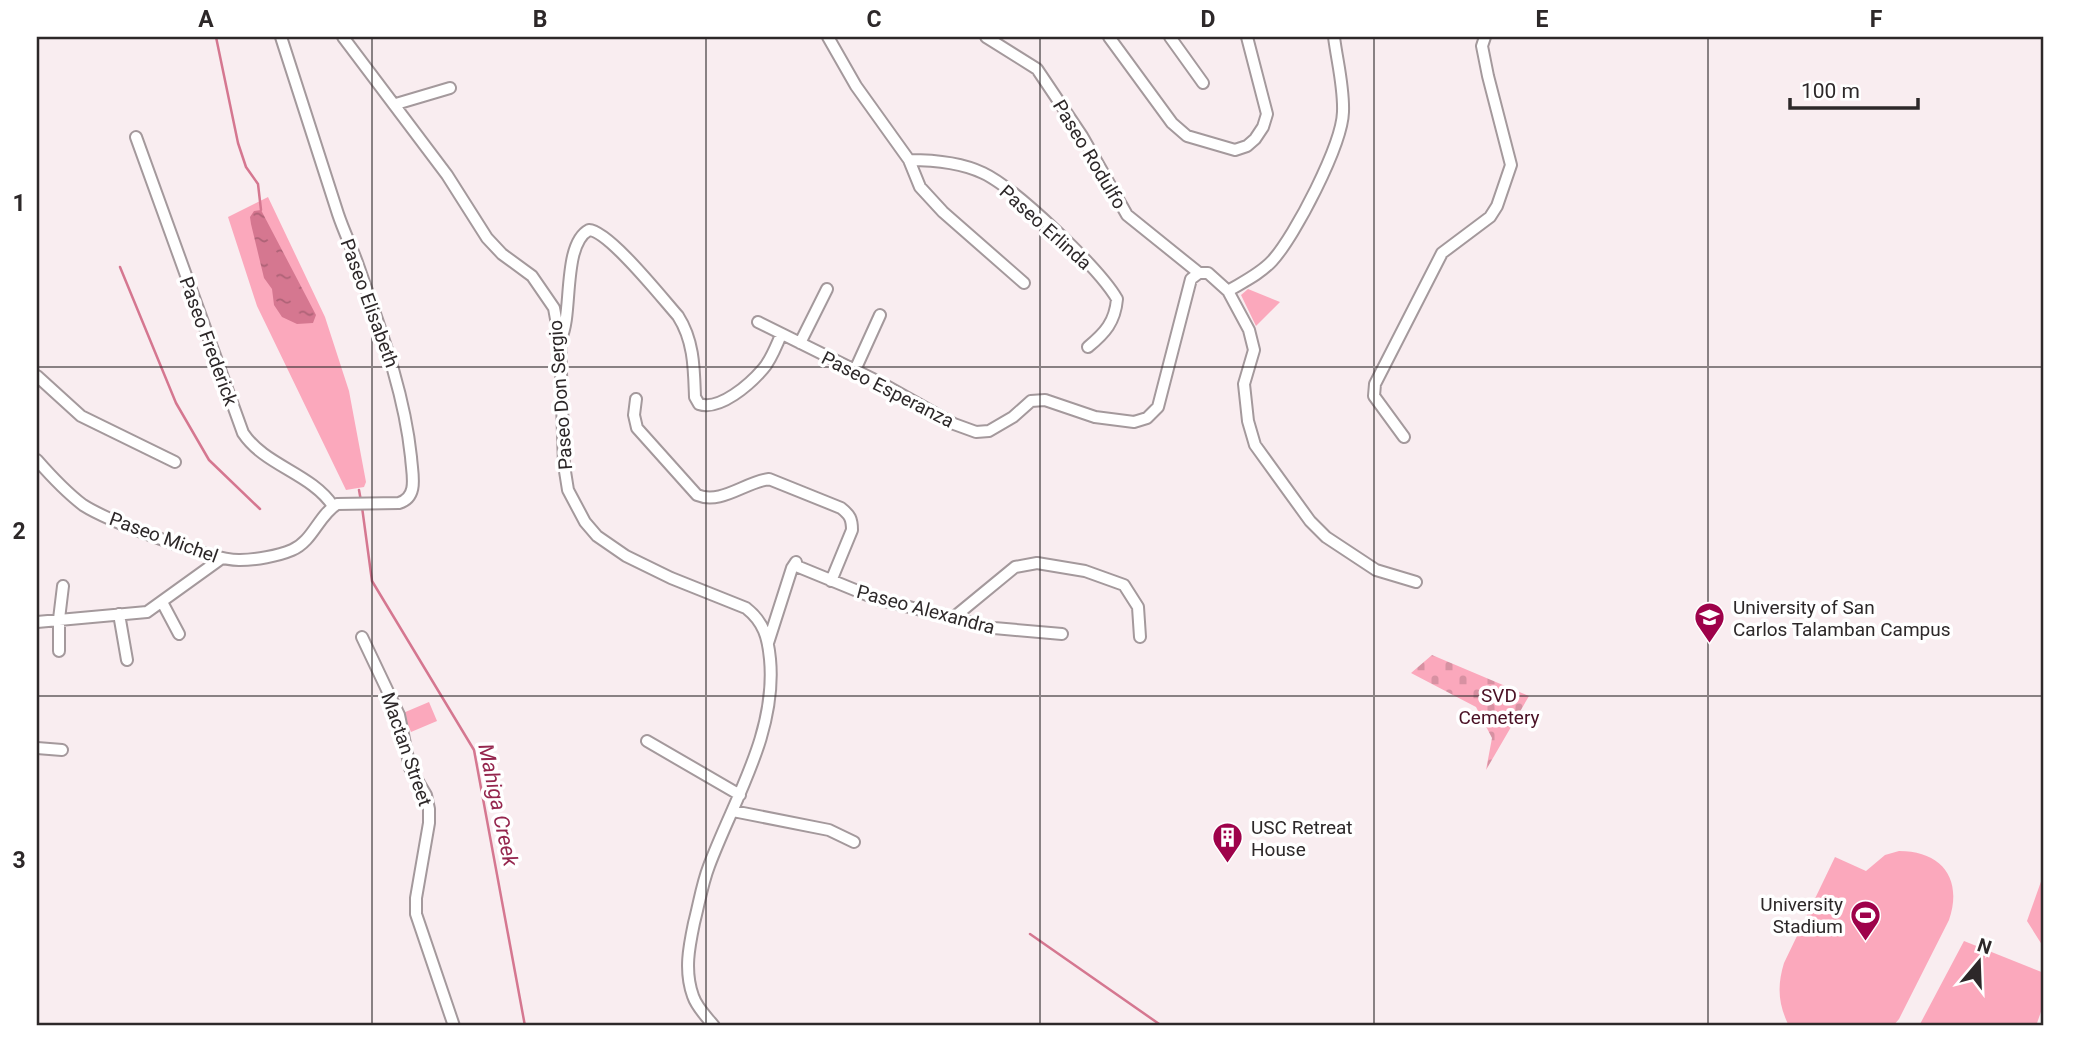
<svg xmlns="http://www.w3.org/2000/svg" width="2081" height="1063" font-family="Roboto,sans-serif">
<defs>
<pattern id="cemetery-stones" width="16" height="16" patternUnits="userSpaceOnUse" patternTransform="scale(1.75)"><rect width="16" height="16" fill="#fba8bc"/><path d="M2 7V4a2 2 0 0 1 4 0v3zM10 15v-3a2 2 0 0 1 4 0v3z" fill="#d791a2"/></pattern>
<pattern id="water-ripples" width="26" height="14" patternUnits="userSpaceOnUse" patternTransform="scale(1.75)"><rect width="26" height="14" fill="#d57790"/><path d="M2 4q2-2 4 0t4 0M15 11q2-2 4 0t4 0" fill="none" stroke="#ad6276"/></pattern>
</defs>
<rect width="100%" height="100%" fill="#f9edf0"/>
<path fill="url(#cemetery-stones)" d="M 1432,655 L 1529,696 L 1486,770 L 1492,738 L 1476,707 L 1411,673 Z"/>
<path fill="#fba8bc" d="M 268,197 L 325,317 L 349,391 L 366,482 L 364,487 L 346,490 L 257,306 L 228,217 Z
M 1248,289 L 1280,302 L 1256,326 L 1241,295 Z
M 429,702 L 437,721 L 411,732 L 403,713 Z
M 1899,851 C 1942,851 1963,879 1949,920 L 1899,1019 L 1893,1026 L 1789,1026 C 1778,1004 1777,986 1784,963 L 1835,857 L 1866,871 L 1885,855 Z
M 2044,873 L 2044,948 L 2027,921 Z
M 1964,941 L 2044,973 L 2044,1003 L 2036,1026 L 1919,1026 Z"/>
<path fill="url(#water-ripples)" d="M 261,210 L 316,315 L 313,323 L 297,324 L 282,317 L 274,305 L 272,289 L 264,278 L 251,224 L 250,217 L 254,211 Z"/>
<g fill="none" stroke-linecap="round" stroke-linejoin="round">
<path stroke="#d57790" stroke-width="2.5" d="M 216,37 L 238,143 L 246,167 L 258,184 L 261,210
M 120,267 L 176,403 L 209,460 L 260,509
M 359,490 L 361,501
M 362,507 L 372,581 L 474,750 L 525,1026
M 1030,934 L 1162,1026"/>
<defs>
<path id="minor" d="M 343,37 L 447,175 L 487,238 L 502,254 L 532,276 L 554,308 L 560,341 L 564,465 L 568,490 L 585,522 L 597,536 L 626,556 L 671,578 L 746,608 C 764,622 768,638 770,659 C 777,733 734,799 709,866 C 702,884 699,904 694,923 C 689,947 684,971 693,996 C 697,1008 707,1017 714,1026
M 828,37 L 856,86 L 909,160 L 920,187 L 943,212 L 1024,283
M 986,37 L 1037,69 L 1082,136 L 1127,215 L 1199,273 L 1208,273 L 1228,291 L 1249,330 L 1254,350 L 1244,384 L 1248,421 L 1255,445 L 1310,521 L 1326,537 L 1376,570 L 1416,582
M 1109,37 L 1172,123 L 1187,136 L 1235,150 L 1247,146 L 1255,139 L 1263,127 L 1267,114 L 1247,37
M 1170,37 L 1203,83
M 396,104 L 450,88
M 136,137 L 243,433 C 265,466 311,473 333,506
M 909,160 C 934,160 960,162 983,173 C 1015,188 1099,268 1117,299 C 1115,322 1105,333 1088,347
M 1228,291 C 1243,282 1260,274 1272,261 C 1295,236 1342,145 1343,112 C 1344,87 1337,61 1334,37
M 758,322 L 883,384 L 954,424 L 976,432 L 989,431 L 1013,417 L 1031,401 L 1045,400 L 1095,417 L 1134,422 L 1147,418 L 1158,407 L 1191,279 L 1199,273
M 561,338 C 573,315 562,244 589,230 C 609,231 662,298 678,316 C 694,341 694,368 695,397 L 699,404 C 720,411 750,384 763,369 C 771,360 776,346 781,335
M 800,343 L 827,289
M 855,370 L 880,315
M 37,376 L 81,416 L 175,462
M 636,399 L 634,415 L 637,428 L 697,495 C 721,505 745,482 769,479 L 841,508 C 850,515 852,519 852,530 L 831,581
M 1404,437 L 1374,396 L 1375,384 L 1442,253 L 1490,217 L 1497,206 L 1511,165 L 1488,76 L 1482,46 L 1485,37
M 37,460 C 51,476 66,492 83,505 C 108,521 212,561 240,560 C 255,560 278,556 292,550 C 313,541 318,516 337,504 L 399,503 C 419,497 412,474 411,457 C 404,391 381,331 359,268 C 353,250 344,232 338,214 C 319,155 300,96 281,37
M 794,565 L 877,599 L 905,606 L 994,628 L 1062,634
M 162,602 L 179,634
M 119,614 L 127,660
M 953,618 L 1015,567 L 1037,563 L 1085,571 L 1124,585 L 1138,607 L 1140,637
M 37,622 L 147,612 L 222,558
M 362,637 L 399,715 L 410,768 L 426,795 L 429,809 L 429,823 L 416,898 L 416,914 L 454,1026
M 768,643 L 792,568 L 796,562
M 59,651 L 59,619 L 63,586
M 647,741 L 740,795
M 37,748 L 62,750
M 733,811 L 829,830 L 854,842"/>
</defs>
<use href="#minor" stroke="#a4999c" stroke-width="14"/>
<use href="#minor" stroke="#fff" stroke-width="10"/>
</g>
<path fill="none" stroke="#2d2829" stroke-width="2" stroke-opacity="0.55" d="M 372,37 L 372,1026M 706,37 L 706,1026M 1040,37 L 1040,1026M 1374,37 L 1374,1026M 1708,37 L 1708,1026M 37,367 L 2044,367M 37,696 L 2044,696"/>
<defs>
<symbol id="university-pin" viewBox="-11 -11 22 30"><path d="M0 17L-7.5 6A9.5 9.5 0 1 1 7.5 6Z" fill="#9e024a" stroke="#fff"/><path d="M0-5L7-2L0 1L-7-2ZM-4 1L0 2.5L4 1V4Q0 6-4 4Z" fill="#fff"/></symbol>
<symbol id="building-pin" viewBox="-11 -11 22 30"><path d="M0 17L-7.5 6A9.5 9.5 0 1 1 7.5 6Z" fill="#9e024a" stroke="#fff"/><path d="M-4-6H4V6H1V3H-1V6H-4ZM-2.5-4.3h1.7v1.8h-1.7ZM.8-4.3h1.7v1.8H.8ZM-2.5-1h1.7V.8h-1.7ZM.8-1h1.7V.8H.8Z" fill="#fff"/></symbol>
<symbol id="stadium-pin" viewBox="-11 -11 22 30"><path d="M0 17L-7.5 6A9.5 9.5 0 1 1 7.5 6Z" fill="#9e024a" stroke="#fff"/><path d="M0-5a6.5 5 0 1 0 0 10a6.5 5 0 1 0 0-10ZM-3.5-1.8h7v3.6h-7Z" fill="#fff"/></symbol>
</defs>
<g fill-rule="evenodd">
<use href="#university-pin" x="1692" y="600" width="35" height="47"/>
<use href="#building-pin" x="1210" y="820" width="35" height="47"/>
<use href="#stadium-pin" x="1848" y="898" width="35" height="47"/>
</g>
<g text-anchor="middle" stroke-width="7" stroke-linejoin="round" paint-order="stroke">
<g font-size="19" fill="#2d2829" stroke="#fff">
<text transform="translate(1090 154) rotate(59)" y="7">Paseo Rodulfo</text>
<text transform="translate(1046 227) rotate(42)" y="7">Paseo Erlinda</text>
<text transform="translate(370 303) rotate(70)" y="7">Paseo Elisabeth</text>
<text transform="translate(209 341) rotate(70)" y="7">Paseo Frederick</text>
<text transform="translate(888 389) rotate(27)" y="7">Paseo Esperanza</text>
<text transform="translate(560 395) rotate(-94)" y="7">Paseo Don Sergio</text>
<text transform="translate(164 537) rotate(20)" y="7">Paseo Michel</text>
<text transform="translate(926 609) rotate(15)" y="7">Paseo Alexandra</text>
<text transform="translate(407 749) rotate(71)" y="7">Mactan Street</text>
</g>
<g font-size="19" fill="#2d2829" stroke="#fff" text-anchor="start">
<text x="1733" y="614">University of San<tspan x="1733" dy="22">Carlos Talamban Campus</tspan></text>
<text x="1251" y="834">USC Retreat<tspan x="1251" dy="22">House</tspan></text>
<text x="1843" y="911" text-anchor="end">University<tspan x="1843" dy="22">Stadium</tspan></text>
</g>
<g font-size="19" fill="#4a1024" stroke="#fff">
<text x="1499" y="702">SVD<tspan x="1499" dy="22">Cemetery</tspan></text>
</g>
<g font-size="21" font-style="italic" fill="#95264e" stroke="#fff">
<text transform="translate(498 805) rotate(78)" y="7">Mahiga Creek</text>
</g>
</g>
<rect width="2081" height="1063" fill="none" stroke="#ffffff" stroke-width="77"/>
<g transform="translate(1979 962) rotate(19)" stroke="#ffffff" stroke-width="5" paint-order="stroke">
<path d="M0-5L12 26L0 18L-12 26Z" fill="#2d2829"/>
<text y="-10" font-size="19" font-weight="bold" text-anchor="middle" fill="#2d2829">N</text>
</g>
<path d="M1790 98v10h128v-10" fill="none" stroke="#2d2829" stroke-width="3.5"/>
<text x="1801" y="98" font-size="21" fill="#2d2829" stroke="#ffffff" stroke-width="5" paint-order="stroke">100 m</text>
<rect x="38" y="38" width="2004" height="986" fill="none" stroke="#2d2829" stroke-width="2.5"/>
<g font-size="23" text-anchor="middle" font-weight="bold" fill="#2d2829">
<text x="206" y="27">A</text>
<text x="540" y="27">B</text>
<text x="874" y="27">C</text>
<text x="1208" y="27">D</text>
<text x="1542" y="27">E</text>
<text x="1876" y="27">F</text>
<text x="19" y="211">1</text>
<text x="19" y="539">2</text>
<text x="19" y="868">3</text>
</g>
</svg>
